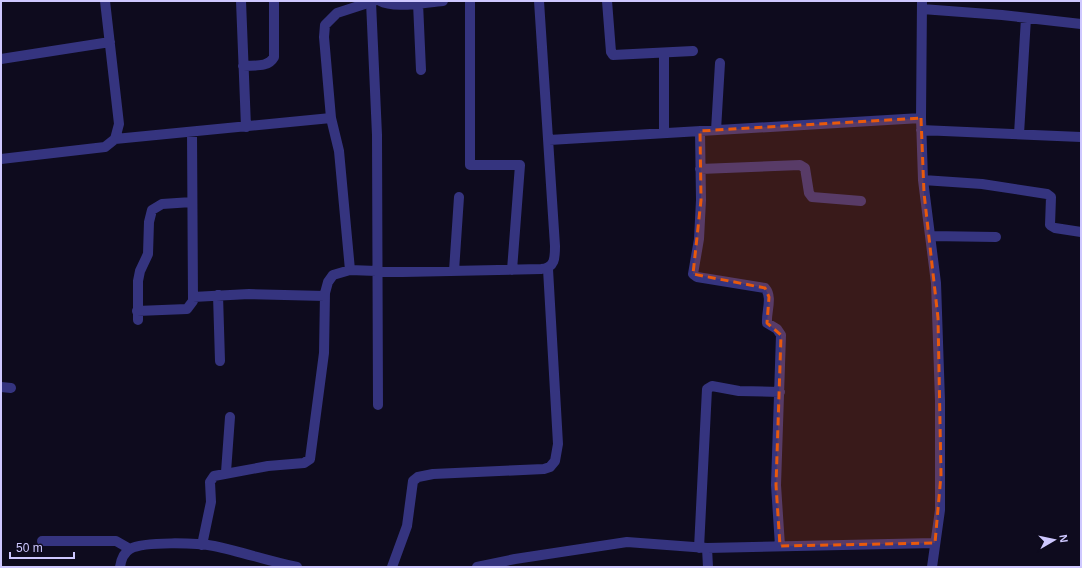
<svg xmlns="http://www.w3.org/2000/svg" width="1082" height="568" font-family="Arial,sans-serif">
<rect width="100%" height="100%" fill="#0e0b1e"/>
<g fill="none" stroke-linecap="round" stroke-linejoin="round">
<path stroke="#35347f" stroke-width="10" d="M 241,1 L 246,127
M 380,1 C 394,9 427,2 443,1
M 470,1 L 470,165 L 520,165 L 512,270
M 607,1 L 611,52 L 613,55 L 693,51
M 922,1 L 921,118 L 923,180 L 936,283 L 940,401 L 940,510 L 932,567
M 371,2 L 377,135 L 378,405
M 418,3 L 421,70
M 922,9 L 1002,15 L 1081,24
M 664,53 L 664,133
M 1,59 L 110,42
M 243,66 C 254,65 268,68 274,57 L 274,1
M 716,130 L 720,63
M 921,130 L 1081,137
M 700,131 L 701,200 L 699,239 L 693,274 L 697,277 L 765,288 C 773,297 766,312 767,323 L 777,329 L 781,335 L 776,485 L 780,546
M 1019,134 L 1026,18
M 115,139 L 331,118
M 549,140 L 921,118
M 1,159 L 105,147 L 115,139 L 119,124 L 105,1
M 700,169 L 800,165 L 805,168 L 809,193 L 812,197 L 861,201
M 923,180 L 982,184 L 1047,194 L 1051,197 L 1050,225 L 1055,228 L 1081,232
M 930,236 L 996,237
M 350,270 L 339,151 L 331,118 L 324,37 L 325,25 L 337,13 L 374,1
M 454,271 L 459,197
M 218,295 L 220,361
M 193,297 L 249,294 L 325,296
M 137,311 L 187,309 L 193,301 L 192,132
M 138,320 L 138,281 L 140,271 L 148,254 L 149,222 L 152,210 L 162,204 L 192,202
M 1,387 L 11,388
M 226,472 L 230,417
M 42,541 L 116,541 L 130,549
M 202,545 L 211,502 L 210,482 L 214,476 L 268,466 L 304,463 L 310,459 L 324,353 L 325,293 L 328,282 L 333,275 L 350,270 L 403,272 L 541,269 C 555,268 555,258 555,246 L 539,1
M 699,548 L 707,389 L 712,386 L 739,391 L 780,392
M 707,548 L 708,567
M 120,567 C 121,560 123,553 130,549 C 144,541 198,543 214,546 C 242,552 269,561 297,567
M 392,567 L 407,526 L 413,481 L 418,477 L 433,474 L 544,469 L 550,467 L 555,461 L 558,444 L 548,269
M 477,567 L 515,559 L 627,542 L 707,548 L 935,543"/>
</g>
<path fill="#e8590c" fill-opacity="0.2" stroke="#e8590c" stroke-width="3" stroke-dasharray="8 5" stroke-linejoin="round" d="M 921,118 L 924,193 L 938,318 L 941,475 L 935,543 L 780,546 L 776,485 L 781,335 L 767,323 L 769,297 L 765,288 L 693,274 L 701,200 L 700,131 Z"/>
<rect width="1082" height="568" fill="none" stroke="#cec8ff" stroke-width="4"/>
<g transform="translate(1054 540) rotate(81)" stroke="#0e0b1e" stroke-width="3" paint-order="stroke">
<path d="M0-3L7 15L0 10L-7 15Z" fill="#cec8ff"/>
<text y="-6" font-size="11" font-weight="bold" text-anchor="middle" fill="#cec8ff">N</text>
</g>
<path d="M10 552v6h64v-6" fill="none" stroke="#cec8ff" stroke-width="2"/>
<text x="16" y="552" font-size="12" fill="#cec8ff" stroke="#0e0b1e" stroke-width="3" paint-order="stroke">50 m</text>
</svg>
